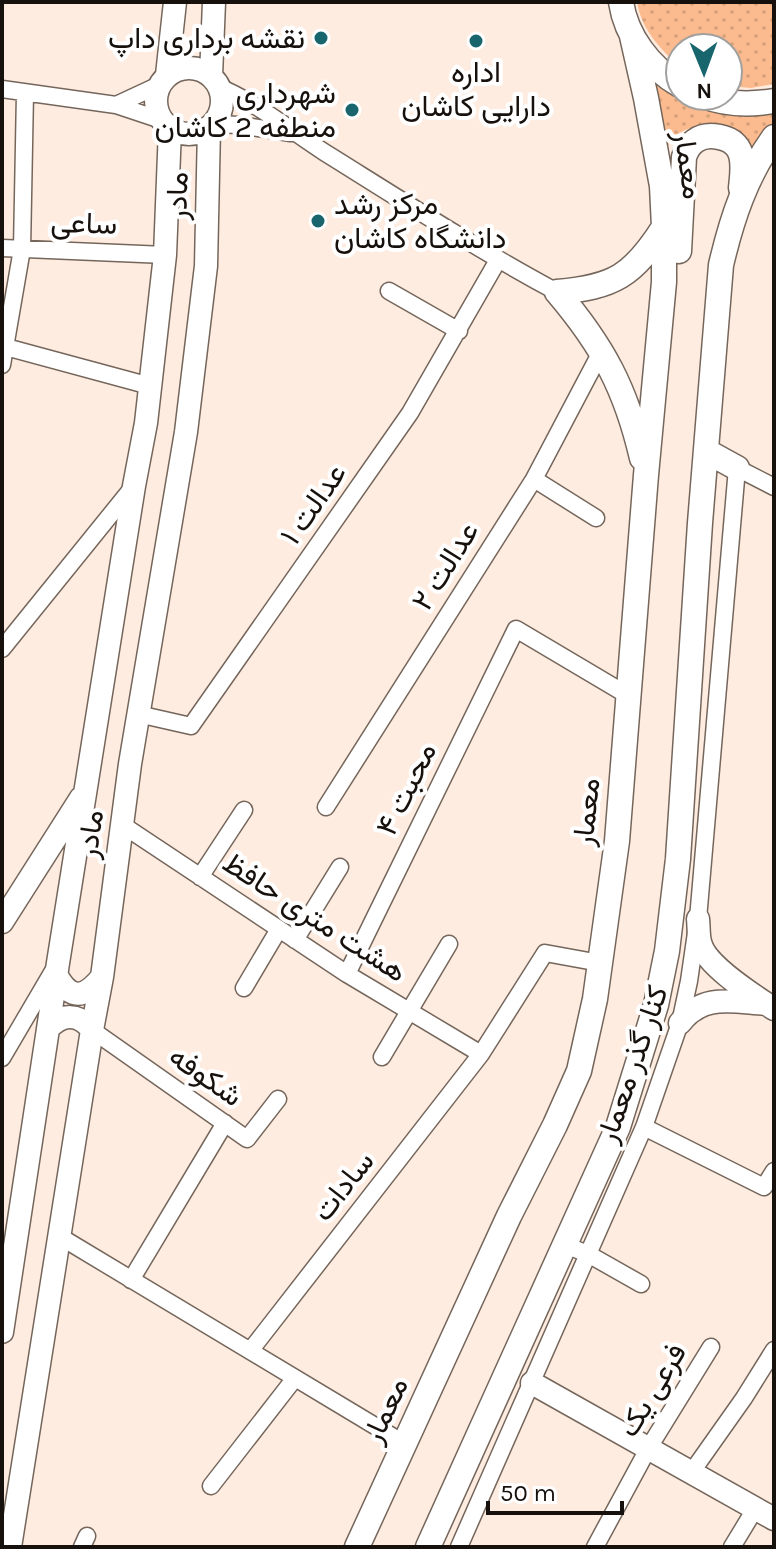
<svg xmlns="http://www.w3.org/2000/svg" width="776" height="1549" font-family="Karla,Vazirmatn,sans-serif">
<defs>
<pattern id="grass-dots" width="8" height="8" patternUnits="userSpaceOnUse" patternTransform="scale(2)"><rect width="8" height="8" fill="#fbbb8e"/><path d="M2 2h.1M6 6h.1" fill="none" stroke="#d6a079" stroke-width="1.8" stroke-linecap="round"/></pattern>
</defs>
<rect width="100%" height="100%" fill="#ffece0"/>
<path fill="url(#grass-dots)" d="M 637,2 L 774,2 L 774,84 L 751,88 L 728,86 L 728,48 L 680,48 L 680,66 C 660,50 641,28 637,2 Z
M 649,71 L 682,96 L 701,104 L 774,109 L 774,127 L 747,169 L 701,126 C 685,128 675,133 667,148 Z"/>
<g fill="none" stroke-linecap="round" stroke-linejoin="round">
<defs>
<path id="street" d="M 219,87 C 257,103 290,130 324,152 C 401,200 477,249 557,292
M 2,89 L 116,105 L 161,120
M 116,105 L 159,85
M 214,124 L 239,125 L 291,133
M 2,248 L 165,255
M 389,291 L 459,331
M 2,346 L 150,386
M 2,365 L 22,249 L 25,93
M 534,479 L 596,518
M 2,649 L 133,487
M 138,714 L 191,726 L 410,413 L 498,260
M 326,807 L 534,479 L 602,350
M 121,824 L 347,974 L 481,1054
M 200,877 L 244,810
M 295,940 L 340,867
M 347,974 L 516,629 L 629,696
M 244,988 L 279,929
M 92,1030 L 247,1139 L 278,1099
M 382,1057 L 449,944
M 2,1058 L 53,971
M 644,1127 L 764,1187 L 774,1171
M 59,1236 L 405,1444
M 565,1245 L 588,1254 L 641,1284
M 131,1280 L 225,1123
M 250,1351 L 481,1054 L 545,953 L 600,963
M 691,1473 L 744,1398 L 774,1350
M 211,1486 L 295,1378
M 82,1547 L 87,1536
M 459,1547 L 644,1127 L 680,1023 L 689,981 L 698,919 L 737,468 L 774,487
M 595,1547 L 648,1449 L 711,1347
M 732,1547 L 755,1509"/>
<path id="secondary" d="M156 101a33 33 0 1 1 66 0a33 33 0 1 1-66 0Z
M 167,75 L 175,2
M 211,76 L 214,2
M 698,919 C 699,927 698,938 701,945 C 708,967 755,996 774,1009
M 2,922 L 81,798
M 57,976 C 71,1001 85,998 102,977
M 680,1023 C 703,993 732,1002 766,1004
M 48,1029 C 62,1013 79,1013 92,1030
M 2,1332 L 58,963 L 134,486 L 146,423 L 165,255 L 170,129
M 532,1383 L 774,1519
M 10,1547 L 92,1030 L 102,977 L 130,764 L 186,432 L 206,266 L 209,128"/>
<path id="primary" d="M 621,2 C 626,36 650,68 680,85
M 704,96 C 727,105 750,105 774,101
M 679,251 L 684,157 C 686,151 689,145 695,141 C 707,132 732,136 739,150 C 745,161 742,177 741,188
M 557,292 C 603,346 626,389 642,458
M 557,292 C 614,287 633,276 664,227
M 706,451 L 737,468
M 357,1547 L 509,1216 L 555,1125 L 579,1071 L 595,999 L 617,841 L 646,475 L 664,282 L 664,227 L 662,186 L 646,98 L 632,36
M 428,1547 L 618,1127 L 656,1005 L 667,951 L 678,859 L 700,523 L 721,265 C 732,218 746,176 774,137"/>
</defs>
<use href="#street" stroke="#75665b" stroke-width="19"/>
<use href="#secondary" stroke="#75665b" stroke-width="25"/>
<use href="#primary" stroke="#75665b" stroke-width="27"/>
<use href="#street" stroke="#fff" stroke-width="16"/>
<use href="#secondary" stroke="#fff" stroke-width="22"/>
<use href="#primary" stroke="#fff" stroke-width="24"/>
</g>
<g fill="#18656d" stroke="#fff" stroke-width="3">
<circle cx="321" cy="38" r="8"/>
<circle cx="476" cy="41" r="8"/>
<circle cx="352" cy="110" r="8"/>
<circle cx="318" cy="221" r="8"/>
</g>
<g text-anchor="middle" stroke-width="8" stroke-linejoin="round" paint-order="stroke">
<g font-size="30" fill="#17110d" stroke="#fff" text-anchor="end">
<text x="305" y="48">نقشه برداری داپ</text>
<text x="476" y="82" text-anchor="middle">اداره<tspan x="476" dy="34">دارایی کاشان</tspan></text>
<text x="336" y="103">شهرداری<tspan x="336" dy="34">منطفه 2 کاشان</tspan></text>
<text x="334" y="214" text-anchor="start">مرکز رشد<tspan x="334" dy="34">دانشگاه کاشان</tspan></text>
</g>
<g font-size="30" fill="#17110d" stroke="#fff">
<text transform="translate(689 165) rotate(82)" y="10">معمار</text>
<text transform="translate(177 196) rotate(-89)" y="10">مادر</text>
<text transform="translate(84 223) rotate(2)" y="10">ساعی</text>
<text transform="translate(313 504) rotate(-55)" y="10">عدالت ۱</text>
<text transform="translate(445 566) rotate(-58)" y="10">عدالت ۲</text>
<text transform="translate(406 789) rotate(-64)" y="10">محبت ۴</text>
<text transform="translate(586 812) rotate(-84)" y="10">معمار</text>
<text transform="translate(90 834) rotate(-82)" y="10">مادر</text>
<text transform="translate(315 917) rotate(33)" y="10">هشت متری حافظ</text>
<text transform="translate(632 1064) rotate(-71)" y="10">کنار گذر معمار</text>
<text transform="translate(206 1076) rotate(35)" y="10">شکوفه</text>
<text transform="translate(343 1186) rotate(-52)" y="10">سادات</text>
<text transform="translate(652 1390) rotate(-59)" y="10">فرعی یک</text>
<text transform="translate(385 1410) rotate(-65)" y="10">معمار</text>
</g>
</g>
<rect width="776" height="1549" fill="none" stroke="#17110d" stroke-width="8"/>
<g transform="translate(704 72) rotate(179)"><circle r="38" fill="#ffffff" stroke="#a2a09e" stroke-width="2"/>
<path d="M0-6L14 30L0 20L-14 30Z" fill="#18656d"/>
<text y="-12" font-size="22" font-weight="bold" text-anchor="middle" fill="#17110d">N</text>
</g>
<path d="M488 1501v12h134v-12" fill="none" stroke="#17110d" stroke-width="4"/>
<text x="500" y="1501" font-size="24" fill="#17110d" stroke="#ffffff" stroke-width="6" paint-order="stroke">50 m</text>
</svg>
